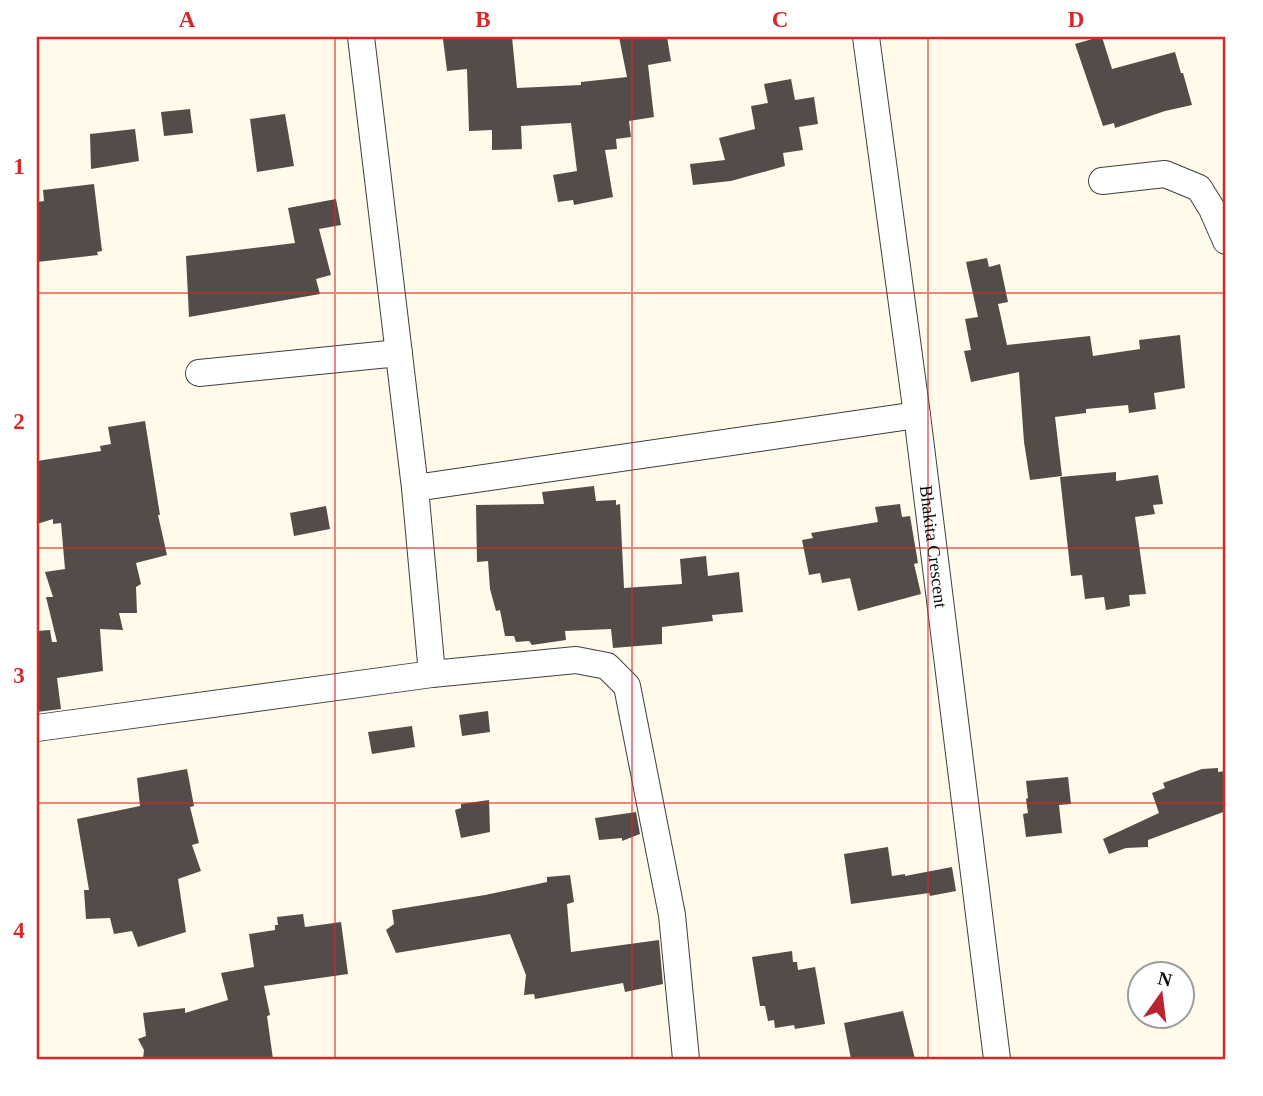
<svg xmlns="http://www.w3.org/2000/svg" width="1263" height="1096" font-family="'Times New Roman',serif">
<rect width="100%" height="100%" fill="#fffae9"/>
<path fill="#544c48" d="M 462,37 L 512,37 L 517,88 L 581,85 L 581,82 L 627,77 L 619,37 L 667,37 L 671,61 L 648,65 L 654,117 L 629,121 L 631,137 L 616,139 L 617,149 L 605,150 L 613,197 L 574,205 L 573,200 L 558,202 L 553,175 L 577,171 L 571,123 L 521,126 L 522,149 L 492,150 L 492,130 L 469,131 L 467,69 L 447,71 L 443,39 Z
M 1099,37 L 1102,37 L 1112,69 L 1175,52 L 1181,73 L 1183,73 L 1192,105 L 1165,111 L 1115,128 L 1114,123 L 1103,126 L 1075,44 Z
M 791,79 L 795,100 L 814,97 L 818,124 L 799,127 L 803,150 L 783,153 L 785,166 L 731,181 L 693,185 L 690,164 L 725,160 L 719,138 L 755,129 L 751,106 L 768,103 L 764,84 Z
M 190,109 L 193,133 L 164,136 L 161,112 Z
M 285,114 L 294,166 L 257,172 L 250,119 Z
M 135,129 L 139,161 L 91,169 L 90,134 Z
M 94,184 L 102,251 L 97,252 L 98,255 L 37,262 L 37,202 L 44,201 L 43,190 Z
M 336,199 L 341,225 L 319,229 L 331,275 L 316,279 L 320,294 L 189,317 L 186,256 L 295,243 L 288,208 Z
M 987,258 L 989,267 L 1000,264 L 1008,302 L 998,304 L 1007,345 L 1090,336 L 1093,356 L 1140,349 L 1139,340 L 1180,335 L 1185,388 L 1154,393 L 1156,409 L 1129,413 L 1128,405 L 1086,409 L 1086,413 L 1055,417 L 1062,476 L 1030,480 L 1024,442 L 1019,372 L 971,382 L 964,351 L 971,350 L 965,319 L 978,317 L 966,262 Z
M 145,421 L 160,515 L 158,515 L 167,555 L 136,563 L 141,584 L 136,587 L 137,613 L 119,613 L 123,630 L 100,629 L 103,671 L 57,678 L 61,709 L 37,712 L 37,631 L 50,630 L 52,642 L 57,642 L 46,597 L 53,597 L 45,572 L 65,569 L 61,523 L 53,524 L 53,519 L 37,524 L 37,461 L 101,451 L 100,446 L 111,444 L 108,427 Z
M 1116,472 L 1116,481 L 1158,475 L 1163,504 L 1153,505 L 1155,514 L 1135,517 L 1146,594 L 1129,595 L 1130,606 L 1106,610 L 1104,597 L 1085,599 L 1082,575 L 1071,576 L 1060,477 Z
M 594,486 L 596,501 L 616,500 L 616,505 L 620,504 L 624,588 L 682,584 L 680,559 L 706,556 L 708,576 L 739,572 L 743,612 L 712,615 L 713,621 L 662,627 L 662,644 L 613,648 L 611,629 L 565,631 L 566,640 L 532,645 L 529,641 L 516,642 L 514,636 L 505,636 L 500,610 L 496,611 L 490,589 L 488,561 L 477,562 L 476,505 L 544,504 L 542,492 Z
M 900,504 L 902,517 L 910,516 L 918,563 L 914,564 L 921,594 L 858,611 L 850,578 L 822,583 L 820,573 L 809,575 L 802,540 L 813,538 L 811,533 L 878,522 L 875,507 Z
M 326,506 L 330,529 L 294,536 L 290,513 Z
M 488,711 L 490,732 L 462,736 L 459,715 Z
M 412,726 L 415,747 L 372,754 L 368,732 Z
M 1218,768 L 1218,772 L 1226,771 L 1226,811 L 1148,840 L 1148,847 L 1126,848 L 1109,854 L 1103,839 L 1159,813 L 1152,793 L 1165,788 L 1163,783 L 1202,769 Z
M 187,769 L 194,806 L 190,807 L 199,843 L 192,845 L 201,871 L 178,879 L 186,932 L 138,947 L 132,931 L 114,934 L 110,918 L 86,919 L 84,890 L 89,890 L 77,819 L 140,806 L 137,778 Z
M 1068,777 L 1071,804 L 1059,805 L 1062,833 L 1026,837 L 1023,814 L 1028,813 L 1026,799 L 1028,798 L 1026,781 Z
M 489,800 L 490,832 L 461,838 L 455,810 L 461,808 L 461,804 Z
M 636,812 L 640,834 L 622,841 L 622,838 L 599,840 L 595,818 Z
M 888,847 L 892,876 L 905,874 L 905,876 L 952,867 L 956,891 L 930,896 L 929,893 L 851,904 L 844,854 Z
M 570,875 L 574,902 L 567,904 L 571,952 L 659,940 L 663,984 L 625,992 L 623,983 L 535,999 L 534,994 L 524,995 L 526,975 L 510,934 L 396,953 L 386,930 L 394,924 L 392,910 L 485,895 L 547,882 L 547,877 Z
M 303,914 L 305,927 L 341,922 L 348,974 L 264,986 L 270,1015 L 267,1016 L 273,1059 L 143,1059 L 144,1050 L 138,1039 L 146,1036 L 143,1013 L 185,1008 L 185,1013 L 228,1000 L 221,973 L 254,967 L 249,934 L 275,930 L 275,925 L 278,925 L 277,917 Z
M 792,951 L 793,962 L 797,962 L 798,970 L 815,967 L 825,1024 L 795,1029 L 794,1025 L 775,1028 L 774,1020 L 768,1021 L 765,1006 L 760,1006 L 752,957 Z
M 903,1011 L 915,1059 L 851,1059 L 844,1023 Z"/>
<g fill="none" stroke-linecap="round" stroke-linejoin="round">
<defs>
<g id="minor">
<path d="M 361,37 L 415,488 L 432,674"/>
<path id="s1" d="M 866,37 L 917,415 L 997,1059"/>
<path d="M 1102,181 L 1165,174 L 1199,188 L 1212,209 L 1226,241"/>
<path d="M 199,373 L 399,353"/>
<path d="M 415,488 L 917,415"/>
<path d="M 37,728 L 432,674 L 576,660 L 607,666 L 627,686 L 672,915 L 686,1059"/>
</g>
</defs>
<use href="#minor" stroke="#3e3e3e" stroke-width="28"/>
<use href="#minor" stroke="#fff" stroke-width="26"/>
</g>
<path fill="none" stroke="#d62828" stroke-width="2" stroke-opacity="0.55" d="M 335,37 L 335,1059M 632,37 L 632,1059M 928,37 L 928,1059M 37,293 L 1226,293M 37,548 L 1226,548M 37,803 L 1226,803"/>
<g text-anchor="middle" stroke-width="7" stroke-linejoin="round" paint-order="stroke">
<g font-size="18" fill="#0b0b0b" stroke="#fff">
<text dy="6" stroke="none"><textPath href="#s1" startOffset="514">Bhakita Crescent</textPath></text>
</g>
</g>
<rect width="1263" height="1096" fill="none" stroke="#ffffff" stroke-width="77"/>
<g transform="translate(1161 995) rotate(14)"><circle r="33" fill="#ffffff" stroke="#9d9d9d" stroke-width="2"/>
<path d="M0-5L12 26L0 18L-12 26Z" fill="#ba242f"/>
<text y="-10" font-size="19" font-weight="bold" text-anchor="middle" fill="#0b0b0b">N</text>
</g>
<rect x="38" y="38" width="1186" height="1020" fill="none" stroke="#d62828" stroke-width="2.5"/>
<g font-size="23" text-anchor="middle" font-weight="bold" fill="#d62828">
<text x="187" y="27">A</text>
<text x="483" y="27">B</text>
<text x="780" y="27">C</text>
<text x="1076" y="27">D</text>
<text x="19" y="174">1</text>
<text x="19" y="429">2</text>
<text x="19" y="683">3</text>
<text x="19" y="938">4</text>
</g>
</svg>
